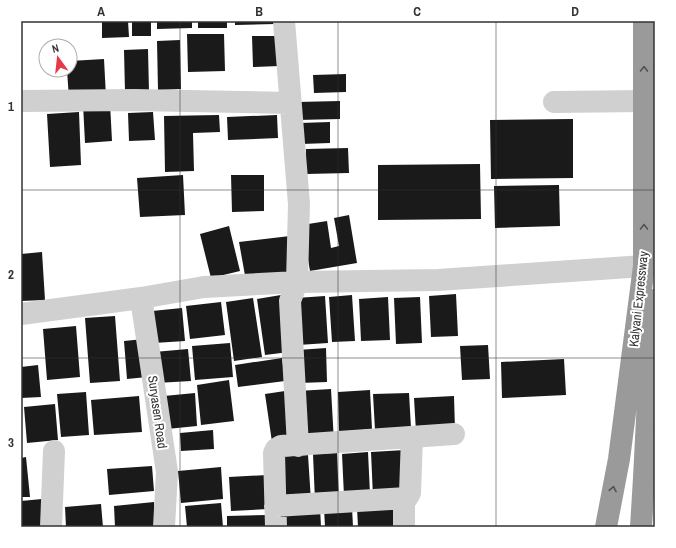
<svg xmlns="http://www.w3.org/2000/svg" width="676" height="548" font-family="'Archivo Narrow',sans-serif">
<rect width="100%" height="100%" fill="#fff"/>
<path fill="#1a1a1a" d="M 102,21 L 128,21 L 129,37 L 102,38 Z
M 132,21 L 151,21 L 151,36 L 132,36 Z
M 157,21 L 192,21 L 192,28 L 157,29 Z
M 198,21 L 227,21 L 227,28 L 198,28 Z
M 235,21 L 275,21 L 275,24 L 235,25 Z
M 187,34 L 224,34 L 225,71 L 188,72 Z
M 252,36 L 279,36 L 280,66 L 253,67 Z
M 180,40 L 181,89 L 158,90 L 157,41 Z
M 148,49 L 149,92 L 125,92 L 124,50 Z
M 104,59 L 106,97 L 69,99 L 67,70 L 70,70 L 70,61 Z
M 346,74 L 346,92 L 314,93 L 313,75 Z
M 340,101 L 340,119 L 297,120 L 297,102 Z
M 110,103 L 112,141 L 85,143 L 83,104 Z
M 79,112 L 81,165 L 50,167 L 47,114 Z
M 153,112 L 155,140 L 129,141 L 128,113 Z
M 219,115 L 220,132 L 193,133 L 194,171 L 165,172 L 164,116 Z
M 277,115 L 278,138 L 228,140 L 227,117 Z
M 573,119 L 573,178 L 491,179 L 490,120 Z
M 330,122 L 330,143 L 301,144 L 300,123 Z
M 348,148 L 349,173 L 306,174 L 306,149 Z
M 480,164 L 481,219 L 378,220 L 378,165 Z
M 183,175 L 185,215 L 140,217 L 137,178 Z
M 231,175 L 264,175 L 264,211 L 232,212 Z
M 559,185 L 560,226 L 495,228 L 494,186 Z
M 349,215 L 357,263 L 310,271 L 302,225 L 327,221 L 331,248 L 339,246 L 334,218 Z
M 229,226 L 240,271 L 211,278 L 200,234 Z
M 290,236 L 293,278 L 246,281 L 239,242 Z
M 42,252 L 45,300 L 21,301 L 21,254 Z
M 456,294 L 458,336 L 431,337 L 429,296 Z
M 281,295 L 289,352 L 265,355 L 257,299 Z
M 352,295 L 355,341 L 332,342 L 329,297 Z
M 325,296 L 328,343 L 298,345 L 296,298 Z
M 388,297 L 390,340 L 361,341 L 359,299 Z
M 420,297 L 422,343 L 396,344 L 394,298 Z
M 253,298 L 262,357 L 234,361 L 226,302 Z
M 221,302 L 225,335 L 190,339 L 186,306 Z
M 182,308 L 185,341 L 154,343 L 152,311 Z
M 115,316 L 120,381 L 90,383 L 85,318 Z
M 76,326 L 80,377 L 47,380 L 43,329 Z
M 144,339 L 147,377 L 127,379 L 124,341 Z
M 230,343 L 233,377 L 195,380 L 192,346 Z
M 488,345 L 490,379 L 462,380 L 460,346 Z
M 326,348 L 327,382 L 299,383 L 298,350 Z
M 188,349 L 191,381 L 156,383 L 154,352 Z
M 282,358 L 285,381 L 238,387 L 235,365 Z
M 564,359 L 566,395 L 502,398 L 501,362 Z
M 38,365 L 41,397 L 21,398 L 21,367 Z
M 229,380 L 234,421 L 201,425 L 197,385 Z
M 331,389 L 334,442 L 301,444 L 298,391 Z
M 370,390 L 372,429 L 339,432 L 338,392 Z
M 285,391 L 292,439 L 272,442 L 265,394 Z
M 86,392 L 89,435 L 61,437 L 57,394 Z
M 195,393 L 197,426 L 167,429 L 164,396 Z
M 409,393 L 411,428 L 375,430 L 373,394 Z
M 139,396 L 142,432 L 94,435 L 91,400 Z
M 454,396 L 455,430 L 416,432 L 414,398 Z
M 55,404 L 58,440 L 27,443 L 24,407 Z
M 213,430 L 214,449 L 181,451 L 180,433 Z
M 405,450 L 407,496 L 373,497 L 371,452 Z
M 368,452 L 370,494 L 344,496 L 342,454 Z
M 337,453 L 339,500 L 315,501 L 313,454 Z
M 308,455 L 311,501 L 279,502 L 277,457 Z
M 26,457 L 30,497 L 21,497 L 21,458 Z
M 152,466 L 154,491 L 109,495 L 107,469 Z
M 221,467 L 223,499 L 181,503 L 178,471 Z
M 267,475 L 268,509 L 231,511 L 229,477 Z
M 42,499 L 44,527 L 21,527 L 21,501 Z
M 154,502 L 156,527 L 115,527 L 114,506 Z
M 221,503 L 223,527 L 187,527 L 185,506 Z
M 101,504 L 103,527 L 66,527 L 65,507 Z
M 393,506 L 394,527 L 358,527 L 357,508 Z
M 320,507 L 321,527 L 281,527 L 280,509 Z
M 352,507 L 353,527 L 325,527 L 324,508 Z
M 269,515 L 269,527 L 227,527 L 227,516 Z"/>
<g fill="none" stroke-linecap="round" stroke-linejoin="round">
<path stroke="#d0d0d0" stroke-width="22" d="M 284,21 L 299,204 L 297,282 L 290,301 L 298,446
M 21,101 L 134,100 L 289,103
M 554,102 L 643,101
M 141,298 L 167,472 L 164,527
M 21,314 L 141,298 L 204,287 L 297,282 L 438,280 L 644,266
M 404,499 L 404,527
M 275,506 L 407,498 L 410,493 L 412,437
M 51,527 L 54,451
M 276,527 L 274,453 L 276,449 L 281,446 L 454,434"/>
<path stroke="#9a9a9a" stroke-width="22" d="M 646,439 L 653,300
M 606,527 L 619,459 L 644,266 L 644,21
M 641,527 L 644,478"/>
<path stroke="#9a9a9a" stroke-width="22" d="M 644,478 L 646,439"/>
</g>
<defs><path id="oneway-chevron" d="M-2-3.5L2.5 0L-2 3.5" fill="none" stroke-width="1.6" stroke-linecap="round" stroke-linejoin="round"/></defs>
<g stroke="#525252">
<use href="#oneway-chevron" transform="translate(644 69) rotate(-89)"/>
<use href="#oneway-chevron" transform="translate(644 227) rotate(-90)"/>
<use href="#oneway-chevron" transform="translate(613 489) rotate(-79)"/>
</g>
<path fill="none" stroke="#333" stroke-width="1" stroke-opacity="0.55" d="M 180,21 L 180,527M 338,21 L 338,527M 496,21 L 496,527M 21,190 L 655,190M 21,358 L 655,358"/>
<g text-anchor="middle" stroke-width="4" stroke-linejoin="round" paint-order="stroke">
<g font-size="13" fill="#333" stroke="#fff">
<text transform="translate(638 299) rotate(-84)" y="5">Kalyani Expressway</text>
<text transform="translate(158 412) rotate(82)" y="5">Suryasen Road</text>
</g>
</g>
<rect width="676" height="548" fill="none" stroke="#ffffff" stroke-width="44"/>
<g transform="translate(58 58) rotate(345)"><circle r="19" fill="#ffffff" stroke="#adadad"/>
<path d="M0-3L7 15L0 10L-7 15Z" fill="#e63946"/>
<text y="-6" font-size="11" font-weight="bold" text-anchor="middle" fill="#333333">N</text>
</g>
<rect x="22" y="22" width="632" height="504" fill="none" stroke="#333" stroke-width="1.5"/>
<g font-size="13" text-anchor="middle" font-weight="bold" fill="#333">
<text x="101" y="16">A</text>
<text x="259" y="16">B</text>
<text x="417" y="16">C</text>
<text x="575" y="16">D</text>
<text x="11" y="111">1</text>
<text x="11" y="279">2</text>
<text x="11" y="447">3</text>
</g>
</svg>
